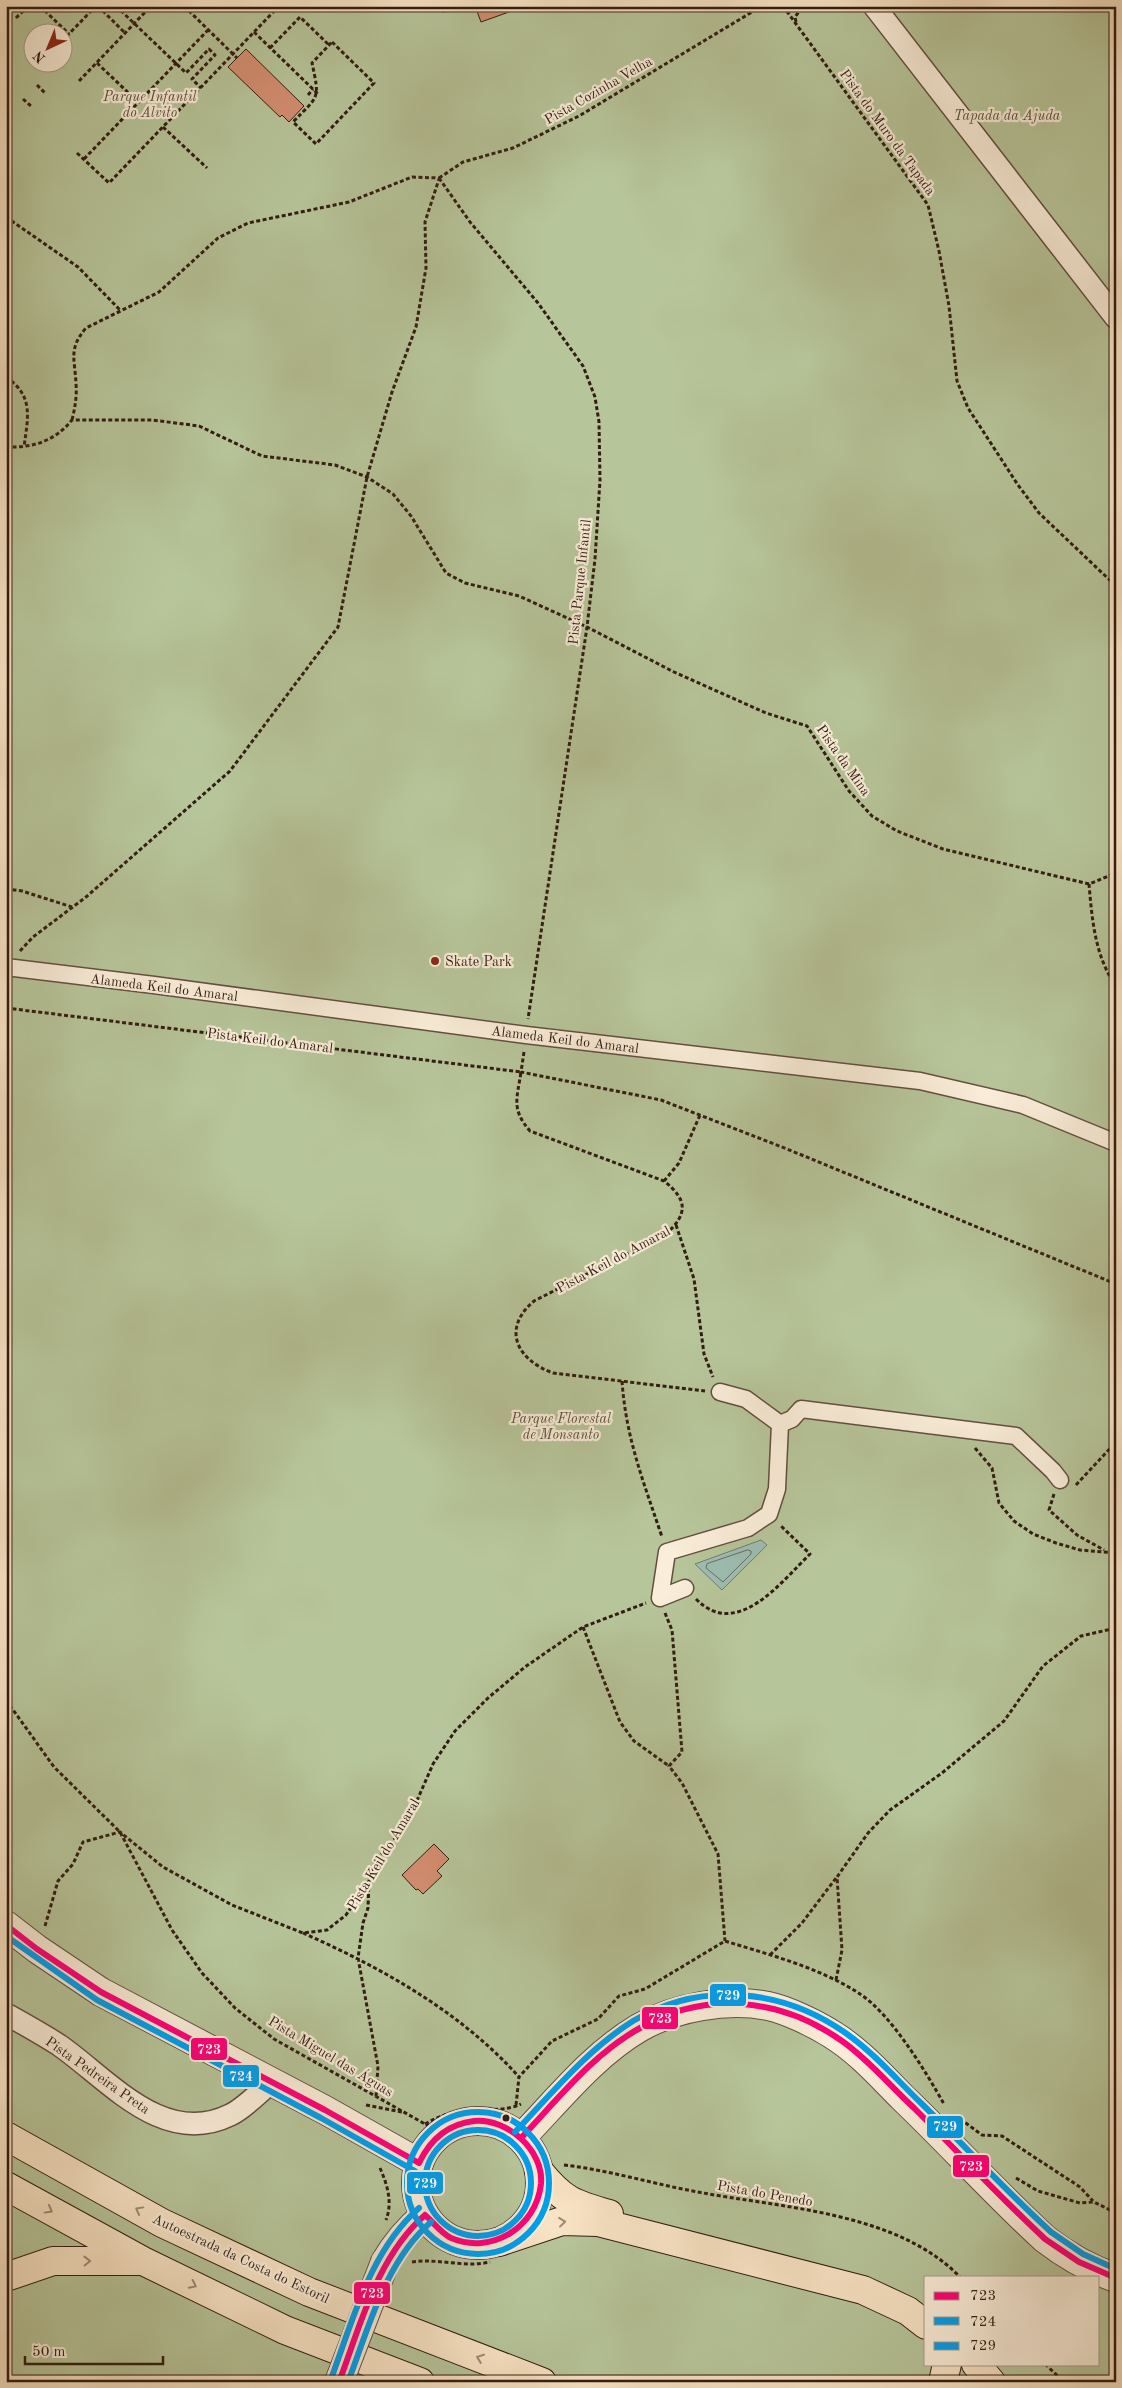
<svg xmlns="http://www.w3.org/2000/svg" width="1122" height="2388" font-family="'Old Standard TT',serif">
<rect width="100%" height="100%" fill="#f8e3c4"/>
<filter id="stains"><feTurbulence type="fractalNoise" baseFrequency=".004" numOctaves="4"/><feColorMatrix values="0 0 0 0 .2 0 0 0 0 .09 0 0 0 0 .02 0 0 0 .5 -.17"/></filter>
<radialGradient id="worn" r=".72"><stop offset=".6" stop-color="#630" stop-opacity="0"/><stop offset="1" stop-color="#630" stop-opacity=".3"/></radialGradient>
<path fill="#b7c59a" stroke="#747056" fill-rule="evenodd" d="M 6,6 L 1116,6 L 1116,2382 L 6,2382 ZM 32,32 L 62,32 L 62,62 L 32,62 ZM 926,2277 L 1098,2277 L 1098,2364 L 926,2364 Z"/>
<path fill="#9dbeb4" stroke="#727d74" d="M 761,1540 L 767,1545 L 722,1590 L 695,1564 Z"/>
<g fill="none" stroke-linecap="round" stroke-linejoin="round">
<path stroke="#686d64" stroke-width="1" d="M 748,1550 L 751,1551 L 751,1554 L 723,1582 L 706,1568 L 707,1564 Z"/>
<path stroke="#727d74" stroke-width="5.5" d="M 1112,561 L 1116,558"/>
</g>
<path fill="#d38e71" stroke="#321c13" d="M 475,6 L 519,6 L 520,8 L 481,22 Z
M 246,49 L 304,106 L 289,122 L 282,115 L 280,117 L 228,67 Z
M 434,1844 L 449,1859 L 437,1871 L 442,1876 L 423,1894 L 418,1889 L 416,1890 L 402,1875 Z"/>
<g fill="none" stroke-linecap="round" stroke-linejoin="round">
<defs>
<path id="pedestrian" d="M 6,967 L 154,985 L 526,1035 L 920,1081 L 1023,1105 L 1116,1143
M 780,1424 L 792,1419 L 801,1409 L 1016,1436 L 1053,1471 L 1060,1480
M 660,1598 L 667,1552 L 748,1528 L 769,1514 L 777,1489 L 780,1424 L 746,1399 L 720,1392
M 660,1598 L 685,1588"/>
<path id="minor" d="M 874,6 L 1116,318
M 6,2014 C 24,2024 42,2034 59,2045 C 108,2079 163,2148 230,2115 C 245,2108 259,2092 272,2082"/>
<path id="tertiary" d="M 6,1925 L 37,1949 L 101,1992 L 325,2110 L 419,2163
M416 2183a62 62 0 1 1 124 0a62 62 0 1 1-124 0Z
M 521,2138 C 558,2100 593,2055 639,2028 C 675,2007 727,1998 768,2006 C 787,2010 816,2024 833,2035 C 859,2051 881,2076 903,2098 C 951,2144 996,2194 1045,2239 C 1067,2256 1090,2269 1116,2278
M 385,2262 C 396,2243 408,2229 425,2215"/>
<path id="motorway" d="M 6,2136 L 162,2223 L 309,2292 L 542,2382
M 539,2171 C 562,2200 573,2204 609,2214
M 6,2186 L 143,2261 L 285,2330 L 420,2382
M 499,2242 L 562,2221 L 598,2222 L 863,2290 L 908,2311 L 926,2325
M 6,2277 L 53,2261 L 140,2261
M 976,2364 L 991,2382
M 943,2382 L 947,2364"/>
</defs>
<use href="#pedestrian" stroke="#644e3f" stroke-width="19"/>
<use href="#minor" stroke="#644e3f" stroke-width="24"/>
<use href="#tertiary" stroke="#644e3f" stroke-width="30"/>
<use href="#motorway" stroke="#321c13" stroke-width="30"/>
<path stroke="#321c13" stroke-width="3" stroke-dasharray="4 2.5" stroke-linecap="butt" d="M 40,6 L 69,34
M 98,6 L 125,33
M 116,6 L 186,73 L 209,49 L 215,55 L 192,79 L 201,88
M 184,6 L 237,58
M 429,6 L 443,11 L 463,6
M 783,6 L 928,205 L 939,251 L 949,306 L 957,381 L 968,408 L 1018,485 L 1039,513 L 1116,586
M 16,18 L 28,6
M 796,22 L 795,17 L 803,6
M 254,32 L 318,94
M 62,41 L 96,6
M 332,42 L 374,83 L 316,144 L 293,122 C 319,95 320,100 312,63 Z
M 270,48 L 300,17 L 329,45
M 97,63 L 139,103
M 79,81 L 151,6
M 37,85 L 45,93
M 308,95 L 313,89
M 23,99 L 32,107
M 163,127 L 207,168
M 77,153 L 109,183 L 279,6
M 84,159 L 208,30
M 439,178 L 470,222 L 538,303 L 583,366 L 595,397 L 599,422 L 600,480 L 595,559 L 587,627 L 528,1019
M 439,178 L 463,162 L 513,148 L 579,116 L 762,6
M 6,217 L 78,267 L 121,311
M 6,377 C 34,396 28,417 24,447
M 72,420 C 75,407 77,397 76,384 C 75,359 68,349 86,328 L 159,292 L 218,238 L 248,223 L 349,202 L 412,177 L 439,178
M 6,447 C 33,448 55,441 72,420 L 152,420 L 199,426 L 262,456 L 335,465 L 367,477 L 393,494 L 411,516 L 446,573 L 465,583 L 519,596 L 587,627 L 674,672 L 766,713 L 807,726 L 849,791 L 872,816 L 897,831 L 943,849 L 1089,884 L 1116,873
M 1089,884 C 1092,919 1095,957 1116,986
M 6,889 L 22,891 L 72,907
M 20,951 L 33,937 L 86,897 L 230,771 L 338,627 L 367,477 L 392,392 L 416,327 L 426,268 L 425,222 L 439,179
M 6,1008 L 521,1072 C 517,1099 511,1109 530,1131 L 664,1181 C 688,1200 688,1214 666,1234 L 534,1301 C 501,1329 517,1360 553,1373 L 705,1391
M 524,1052 L 521,1072 L 661,1100 L 787,1149 L 1116,1284
M 664,1181 L 679,1163 L 700,1115
M 676,1225 L 694,1279 L 704,1354 L 713,1377
M 622,1381 C 626,1439 644,1483 662,1537
M 1116,1421 L 1116,1423
M 975,1448 L 992,1468 L 999,1503 L 1014,1521 L 1033,1534 L 1056,1543 L 1080,1550 L 1116,1553
M 1076,1485 L 1116,1442
M 1054,1494 L 1049,1510 L 1077,1535 L 1104,1550
M 696,1599 C 737,1641 782,1581 810,1554 L 780,1525
M 665,1613 L 672,1630 L 682,1752 L 669,1766 L 682,1783 L 718,1854 L 725,1941
M 583,1627 L 620,1722 L 634,1741 L 669,1766
M 6,1700 L 54,1767 L 120,1832 L 172,1930 L 202,1973 L 235,2008 L 274,2039 L 441,2133
M 369,1881 L 368,1908 L 363,1923 L 358,1958 L 378,2066 L 376,2097
M 45,1926 L 58,1881 L 73,1864 L 83,1842 L 120,1832 L 163,1867 L 232,1905 L 303,1933 L 327,1930 L 346,1915 L 369,1881 L 375,1862 L 398,1835 L 412,1812 L 433,1764 L 455,1731 L 488,1698 L 525,1667 L 583,1627 L 646,1603
M 303,1933 C 382,1968 461,2012 519,2077
M 770,1955 L 802,1923 L 836,1878
M 836,1980 L 842,1950 L 837,1877 L 868,1833 L 890,1810 L 942,1773 L 1004,1721 L 1043,1666 L 1081,1636 L 1116,1628
M 366,2105 L 402,2112
M 516,2105 L 519,2077 L 552,2041 L 598,2019 L 619,1996 L 645,1989 L 725,1941 C 770,1955 821,1968 860,1994 C 891,2014 926,2072 944,2104
M 955,2115 L 982,2135 L 1002,2136 L 1080,2187 L 1093,2201
M 425,2124 C 441,2115 455,2111 474,2110 C 489,2109 507,2111 521,2104
M 564,2165 C 609,2170 653,2184 698,2192 C 782,2208 897,2212 960,2277
M 380,2168 C 387,2184 393,2202 386,2220
M 1016,2178 L 1038,2191 L 1080,2203 L 1094,2202 L 1116,2213
M 412,2262 C 438,2258 464,2268 490,2262
M 1045,2364 L 1064,2382"/>
<use href="#pedestrian" stroke="#faedd9" stroke-width="16"/>
<use href="#minor" stroke="#faedd9" stroke-width="21"/>
<use href="#tertiary" stroke="#faedd9" stroke-width="28"/>
<use href="#motorway" stroke="#f8e3c4" stroke-width="28"/>
<defs>
<path id="tertiary-bridge" d="M 339,2382 L 385,2262"/>
</defs>
<use href="#tertiary-bridge" stroke="#644e3f" stroke-width="30" stroke-linecap="butt"/>
<use href="#tertiary-bridge" stroke="#faedd9" stroke-width="28"/>
<defs>
<path id="bus-1" d="M 6,1925 L 37,1949 L 101,1992 L 325,2110 L 419,2163
M 521,2138 C 558,2099 593,2054 640,2028 C 706,1990 781,1998 842,2041 C 869,2060 890,2086 914,2108 C 958,2152 1000,2197 1045,2239 L 1079,2262 L 1116,2278
M 419,2163 C 430,2140 448,2124 474,2121 C 507,2118 544,2150 541,2184 C 536,2228 491,2255 451,2238 C 442,2234 433,2222 425,2215
M 339,2382 C 361,2324 377,2257 425,2215"/>
<path id="bus-2" d="M 6,1936 L 97,2000 L 321,2118 L 415,2171
M407 2183a71 71 0 1 1 142 0a71 71 0 1 1-142 0Z
M 348,2382 C 369,2327 385,2262 431,2222"/>
<path id="bus-3" d="M425 2183a53 53 0 1 1 106 0a53 53 0 1 1-106 0Z
M 515,2132 C 552,2093 587,2050 633,2021 C 702,1980 784,1989 847,2034 C 875,2054 897,2080 922,2104 C 965,2146 1006,2191 1051,2232 L 1083,2254 L 1116,2269
M 331,2379 C 353,2320 370,2251 419,2208"/>
</defs>
<use href="#bus-1" stroke="#faedd9" stroke-width="10"/>
<use href="#bus-2" stroke="#faedd9" stroke-width="10"/>
<use href="#bus-3" stroke="#faedd9" stroke-width="10"/>
<use href="#bus-1" stroke="#f07" stroke-width="6"/>
<use href="#bus-2" stroke="#009fee" stroke-width="6"/>
<use href="#bus-3" stroke="#009fee" stroke-width="6"/>
</g>
<defs><path id="oneway-chevron" d="M-2-3.5L2.5 0L-2 3.5" fill="none" stroke-width="1.6" stroke-linecap="round" stroke-linejoin="round" transform="scale(1.25)"/></defs>
<g stroke="#9f8974">
<use href="#oneway-chevron" transform="translate(49 2210) rotate(29)"/>
<use href="#oneway-chevron" transform="translate(139 2210) rotate(-151)"/>
<use href="#oneway-chevron" transform="translate(562 2222) rotate(-6)"/>
<use href="#oneway-chevron" transform="translate(87 2261) rotate(-1)"/>
<use href="#oneway-chevron" transform="translate(193 2285) rotate(26)"/>
<use href="#oneway-chevron" transform="translate(480 2358) rotate(-159)"/>
</g>
<circle fill="#8f2418" stroke="#faedd9" stroke-width="2" cx="435" cy="961" r="5"/>
<circle fill="#321c13" stroke="#faedd9" stroke-width="2" cx="506" cy="2118" r="4.5"/>
<g text-anchor="middle" stroke-width="4.5" stroke-linejoin="round" paint-order="stroke">
<g font-size="14" fill="#321c13" stroke="#faedd9">
<text transform="translate(598 90) rotate(-30)" y="5">Pista Cozinha Velha</text>
<text transform="translate(888 132) rotate(54)" y="5">Pista do Muro da Tapada</text>
<text transform="translate(579 582) rotate(-84)" y="5">Pista Parque Infantil</text>
<text transform="translate(844 760) rotate(55)" y="5">Pista da Mina</text>
<text transform="translate(164 987) rotate(7)" y="5">Alameda Keil do Amaral</text>
<text transform="translate(565 1039) rotate(7)" y="5">Alameda Keil do Amaral</text>
<text transform="translate(270 1040) rotate(7)" y="5">Pista Keil do Amaral</text>
<text transform="translate(613 1259) rotate(-28)" y="5">Pista Keil do Amaral</text>
<text transform="translate(383 1854) rotate(-59)" y="5">Pista Keil do Amaral</text>
<text transform="translate(331 2056) rotate(31)" y="5">Pista Miguel das Águas</text>
<text transform="translate(98 2075) rotate(35)" y="5">Pista Pedreira Preta</text>
<text transform="translate(765 2193) rotate(10)" y="5">Pista do Penedo</text>
<text transform="translate(241 2258) rotate(25)" y="5">Autoestrada da Costa do Estoril</text>
</g>
<g font-size="14" font-style="italic" fill="#5a4f3c" stroke="#faedd9">
<text x="150" y="101">Parque Infantil<tspan x="150" dy="16">do Alvito</tspan></text>
<text x="1007" y="120">Tapada da Ajuda</text>
<text x="561" y="1423">Parque Florestal<tspan x="561" dy="16">de Monsanto</tspan></text>
</g>
<g font-size="14" fill="#321c13" stroke="#faedd9" text-anchor="start">
<text x="445" y="966">Skate Park</text>
</g>
</g>
<g stroke="#faedd9" stroke-width="2">
<rect x="709" y="1983" width="38" height="24" rx="5" fill="#009fee"/>
<rect x="641" y="2006" width="38" height="24" rx="5" fill="#f07"/>
<rect x="190" y="2037" width="38" height="24" rx="5" fill="#f07"/>
<rect x="222" y="2064" width="38" height="24" rx="5" fill="#009fee"/>
<rect x="926" y="2115" width="38" height="24" rx="5" fill="#009fee"/>
<rect x="952" y="2154" width="38" height="24" rx="5" fill="#f07"/>
<rect x="406" y="2171" width="38" height="24" rx="5" fill="#009fee"/>
<rect x="353" y="2281" width="38" height="24" rx="5" fill="#f07"/>
</g>
<g font-size="14" text-anchor="middle" font-weight="bold" fill="#fff">
<text x="728" y="2000">729</text>
<text x="660" y="2023">723</text>
<text x="209" y="2054">723</text>
<text x="241" y="2081">724</text>
<text x="945" y="2131">729</text>
<text x="971" y="2171">723</text>
<text x="425" y="2188">729</text>
<text x="372" y="2298">723</text>
</g>
<rect width="1122" height="2388" fill="none" stroke="#f8e3c4" stroke-width="25"/>
<rect x="8" y="8" width="1107" height="2373" fill="none" stroke="#321c13" stroke-width="2.5"/>
<rect x="12" y="12" width="1097" height="2363" fill="none" stroke="#321c13"/>
<rect x="924" y="2276" width="175" height="90" fill="#faedd9" stroke="#aa998a"/>
<rect x="934" y="2292" width="25" height="8" fill="#ff0077" stroke="#aa998a"/>
<text x="970" y="2300" font-size="15" fill="#321c13">723</text>
<rect x="934" y="2317" width="25" height="8" fill="#009fee" stroke="#aa998a"/>
<text x="970" y="2326" font-size="15" fill="#321c13">724</text>
<rect x="934" y="2342" width="25" height="8" fill="#009fee" stroke="#aa998a"/>
<text x="970" y="2350" font-size="15" fill="#321c13">729</text>
<g transform="translate(48 48) rotate(224)"><circle r="24" fill="#faedd9" stroke="#aa998a"/>
<path d="M0-4L9 19L0 12L-9 19Z" fill="#8f2418"/>
<text y="-8" font-size="14" font-weight="bold" text-anchor="middle" fill="#321c13">N</text>
</g>
<path d="M25 2356v8h138v-8" fill="none" stroke="#321c13" stroke-width="2.5"/>
<text x="32" y="2356" font-size="15" fill="#321c13" stroke="#faedd9" stroke-width="4" paint-order="stroke">50 m</text>
<rect width="100%" height="100%" filter="url(#stains)"/>
<rect width="100%" height="100%" fill="url(#worn)"/>
</svg>
